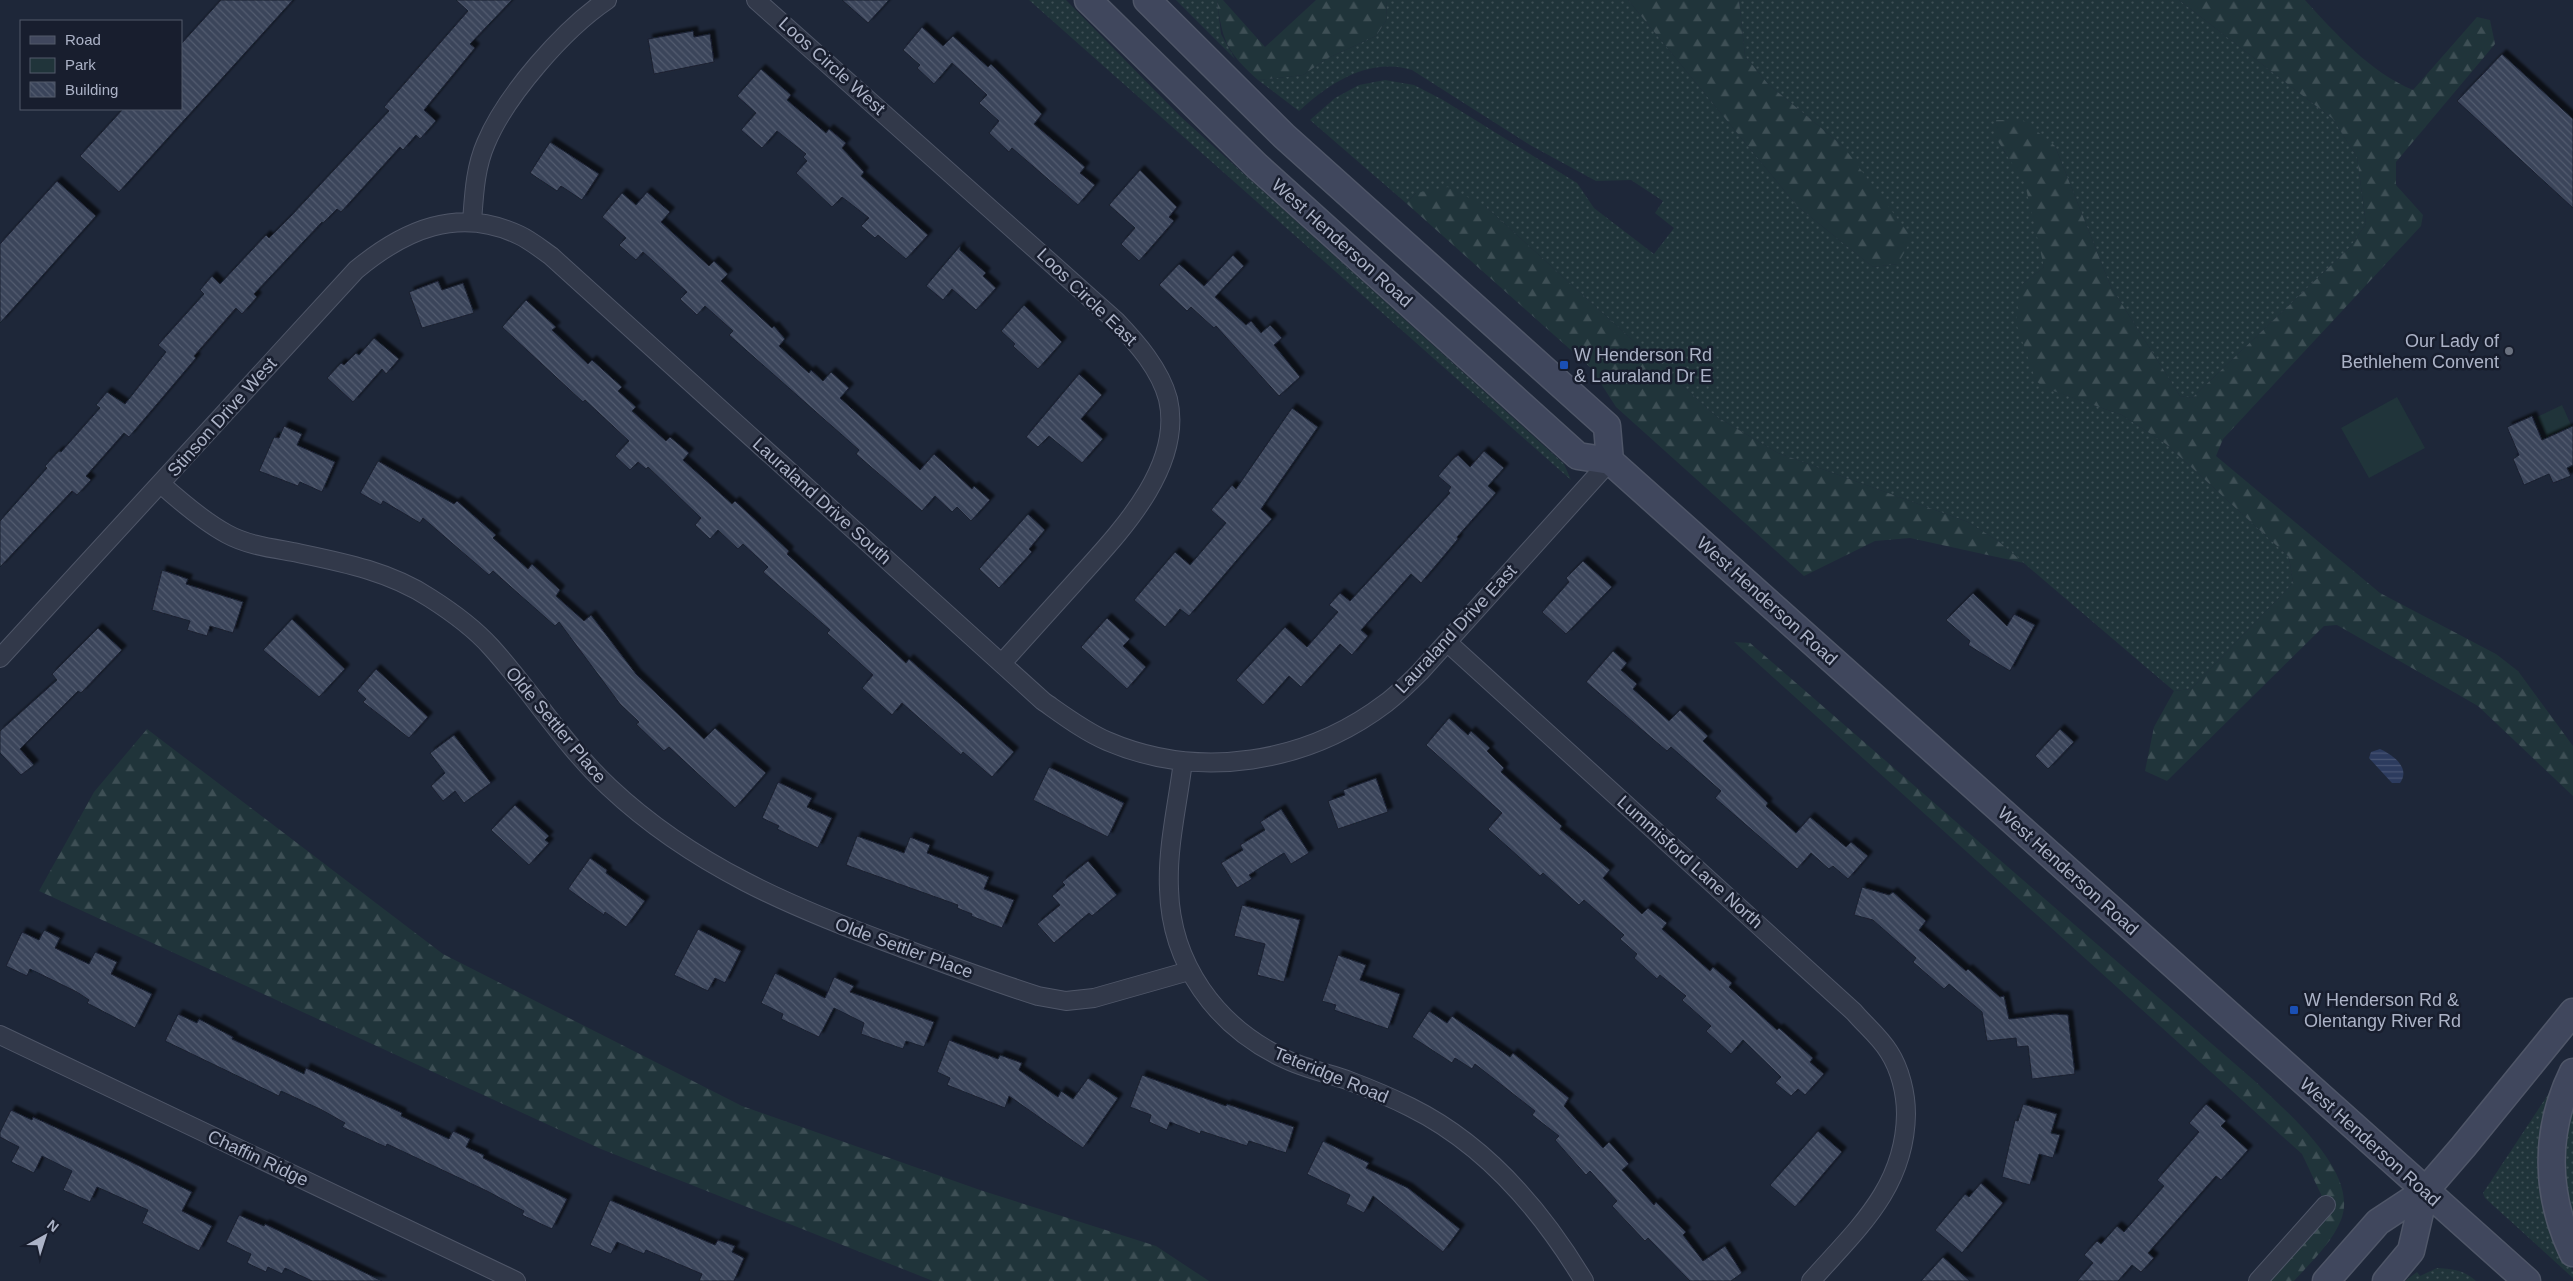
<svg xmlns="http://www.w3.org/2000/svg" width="2573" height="1281" font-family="Arial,sans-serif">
<defs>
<pattern id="grass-dots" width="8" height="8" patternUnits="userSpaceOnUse" patternTransform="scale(1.25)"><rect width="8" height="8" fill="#20343a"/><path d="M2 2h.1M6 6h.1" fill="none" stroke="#3e4f55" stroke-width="1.8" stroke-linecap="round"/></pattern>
<pattern id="forest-firs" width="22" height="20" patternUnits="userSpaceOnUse" patternTransform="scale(1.25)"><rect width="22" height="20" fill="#20343a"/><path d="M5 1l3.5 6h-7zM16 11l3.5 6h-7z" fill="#3e4f55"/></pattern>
<pattern id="water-rules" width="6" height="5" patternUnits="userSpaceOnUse" patternTransform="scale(1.25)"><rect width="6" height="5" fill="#2c3b5e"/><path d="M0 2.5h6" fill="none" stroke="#485574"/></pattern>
<pattern id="building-back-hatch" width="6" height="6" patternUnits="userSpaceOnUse" patternTransform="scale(1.25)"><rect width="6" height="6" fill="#3a445a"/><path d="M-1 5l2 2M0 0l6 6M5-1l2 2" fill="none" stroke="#545d70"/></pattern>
<filter id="shadow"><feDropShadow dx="4.5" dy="-4.5" stdDeviation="1" flood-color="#0009"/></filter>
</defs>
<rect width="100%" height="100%" fill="#1e2739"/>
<path fill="url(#grass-dots)" d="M 1029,0 L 1066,0 L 1180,116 L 1564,464 L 1571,480 Z
M 1176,0 L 1217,0 L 1221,34 L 1235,59 Z
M 1386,0 L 1628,0 L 1797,206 L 1873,267 L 1898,264 L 1843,146 L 1768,84 L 1745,56 L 1739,0 L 2179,0 L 2333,119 L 2357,157 L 2366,224 L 2350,247 L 2192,398 L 2180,396 L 2111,287 L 2055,146 L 1996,120 C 1994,151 2016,159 2026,185 C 2036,210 2040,241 2044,267 L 2020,286 L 2036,381 L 2046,388 L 2122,415 L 2166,444 L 2289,557 L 2293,583 L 2191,689 L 2174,691 L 1998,541 L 1968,522 L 1778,453 L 1717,417 L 1485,206 L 1416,193 L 1406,203 L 1310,120 L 1335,98 L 1359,85 L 1385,80 L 1414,85 L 1443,100 L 1577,183 L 1594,208 L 1654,254 L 1674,228 L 1655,213 L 1663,201 L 1631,180 L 1596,181 L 1530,145 L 1412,70 C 1368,57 1330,83 1299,111 L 1258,80 L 1303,75 L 1328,58 L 1376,36 L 1387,19 Z
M 2557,1081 L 2554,1234 L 2573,1272 L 2573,1278 L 2485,1198 L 2483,1193 Z
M 2573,1096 L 2573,1229 L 2566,1207 L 2564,1126 Z
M 2437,1268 C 2453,1269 2464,1270 2476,1281 L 2405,1281 L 2417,1272 L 2420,1276 Z"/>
<path fill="url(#forest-firs)" d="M 1217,0 L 1223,0 L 1265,47 L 1316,0 L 1386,0 L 1387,19 L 1376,36 L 1328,58 L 1303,75 L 1258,80 C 1227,52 1222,41 1217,0 Z
M 1628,0 L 1739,0 L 1745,56 L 1768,84 L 1843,146 L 1912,238 L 1898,264 L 1873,267 L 1797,206 Z
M 2179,0 L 2305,0 C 2336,34 2370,72 2413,90 L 2477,17 L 2490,20 L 2495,44 L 2396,162 L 2396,185 L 2423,215 L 2421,226 L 2223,439 L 2216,456 L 2380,593 L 2496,654 L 2518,671 L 2573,746 L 2573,796 L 2478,706 L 2337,625 L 2324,626 L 2167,781 L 2145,771 L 2154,727 L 2174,691 L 2191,689 L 2293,583 L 2289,557 L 2166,444 L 2122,415 L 2045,388 L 2036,381 L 2016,323 L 2020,286 L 2044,267 L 2025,184 L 1996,138 L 1996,120 L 2023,120 L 2055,146 L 2111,287 L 2180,396 L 2192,398 L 2350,247 L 2366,224 L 2357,157 L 2333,119 Z
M 1448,187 L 1485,206 L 1717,417 L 1778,453 L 1968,522 L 1998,541 L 2024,563 L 1910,538 L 1875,541 L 1804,576 L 1616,407 L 1591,368 L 1406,203 L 1416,193 Z
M 1734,642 L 1750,643 L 2257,1083 C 2287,1113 2360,1172 2341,1220 C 2332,1243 2310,1263 2294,1281 L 2261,1281 L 2326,1205 L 2302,1154 Z
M 147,729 L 443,954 L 742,1106 L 980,1190 L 1156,1246 L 1209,1281 L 933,1281 L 601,1149 L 39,891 L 94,792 Z"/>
<path fill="#20343a" d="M 2397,397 L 2425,448 L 2369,478 L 2341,428 Z
M 2562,405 L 2572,427 L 2547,438 L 2537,417 Z"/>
<path fill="url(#water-rules)" d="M 2380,749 C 2393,755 2411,768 2400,783 L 2392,783 L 2369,758 L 2371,752 Z"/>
<path fill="url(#building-back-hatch)" stroke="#1a2030" filter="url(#shadow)" d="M 221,0 L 293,0 L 119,192 L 80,156 L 123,109 L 181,109 L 181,44 Z
M 456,0 L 512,0 L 470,44 L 475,48 L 424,110 L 436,121 L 420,139 L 416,135 L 403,150 L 400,147 L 341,212 L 337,209 L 323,223 L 322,222 L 254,294 L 257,297 L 242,314 L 236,308 L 194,356 L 196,358 L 129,437 L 124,433 L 86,476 L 91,480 L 77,495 L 72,491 L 0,567 L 0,521 L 47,468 L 45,466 L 59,451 L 61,452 L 100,408 L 96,405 L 107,392 L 125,404 L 166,352 L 158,345 L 204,294 L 200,290 L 212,276 L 220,284 L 266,235 L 269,238 L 291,216 L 389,111 L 384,107 L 468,11 Z
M 842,0 L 889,0 L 868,23 Z
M 922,27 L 943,46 L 953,36 L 988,67 L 991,64 L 1042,114 L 1034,124 L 1085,167 L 1080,173 L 1095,185 L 1078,205 L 1012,148 L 1009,152 L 989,133 L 999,121 L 979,103 L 987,95 L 952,63 L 934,84 L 917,68 L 920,65 L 903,50 Z
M 693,31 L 694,37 L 710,34 L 714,62 L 654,74 L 648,39 Z
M 2502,54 L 2573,119 L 2573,208 L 2457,101 Z
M 761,69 L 791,95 L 787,100 L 826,133 L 829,129 L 846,143 L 842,148 L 864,172 L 861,176 L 928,235 L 906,259 L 878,235 L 875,238 L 861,226 L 869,218 L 842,197 L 832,207 L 796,173 L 807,161 L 803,157 L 806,154 L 777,131 L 762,148 L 741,130 L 756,113 L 737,96 Z
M 550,142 L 599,174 L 582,200 L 561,186 L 557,191 L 530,173 Z
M 1140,170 L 1177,207 L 1169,217 L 1174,221 L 1139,261 L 1121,244 L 1135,228 L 1109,205 Z
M 57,181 L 96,216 L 0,323 L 0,244 Z
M 647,192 L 670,212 L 661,222 L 709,266 L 714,261 L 728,274 L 721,281 L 772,328 L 774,326 L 785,339 L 779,346 L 809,373 L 811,370 L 823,381 L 831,372 L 849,388 L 840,398 L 920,470 L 934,454 L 972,489 L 974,486 L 990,500 L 971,521 L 957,507 L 952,512 L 935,496 L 922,511 L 856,454 L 859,450 L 729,335 L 733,331 L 705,306 L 697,315 L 680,299 L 687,292 L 643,252 L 636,260 L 619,245 L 626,238 L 602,217 L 622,193 L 636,205 Z
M 960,246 L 960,250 L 986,273 L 983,276 L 996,288 L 976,310 L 952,289 L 943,300 L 926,286 Z
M 1233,255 L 1244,266 L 1215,297 L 1246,325 L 1251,321 L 1261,333 L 1270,325 L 1282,338 L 1274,345 L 1300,377 L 1279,396 L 1216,326 L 1214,328 L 1191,307 L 1187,311 L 1159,285 L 1179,264 L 1204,286 Z
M 438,281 L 442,290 L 463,283 L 474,313 L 422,328 L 409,292 Z
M 526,300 L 556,327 L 552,330 L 588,364 L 592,360 L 622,387 L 618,391 L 636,407 L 632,411 L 666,441 L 670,437 L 689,453 L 683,460 L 732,504 L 735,501 L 761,525 L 789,551 L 787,554 L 906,663 L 909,659 L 1014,752 L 992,777 L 963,752 L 961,755 L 902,703 L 892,715 L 862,688 L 873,675 L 827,633 L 830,630 L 763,572 L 768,567 L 743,544 L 738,549 L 718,530 L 710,539 L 695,525 L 701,518 L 648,467 L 646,469 L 638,462 L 630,470 L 615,456 L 629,441 L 585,400 L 583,402 L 502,327 Z
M 1024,305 L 1062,342 L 1038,369 L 1013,346 L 1015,344 L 1001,331 Z
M 374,338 L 399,359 L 386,374 L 382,369 L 353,402 L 327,378 L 341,363 L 344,365 L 356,353 L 359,355 Z
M 1079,374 L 1102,395 L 1081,419 L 1103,439 L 1082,463 L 1049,436 L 1038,447 L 1026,437 Z
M 1292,408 L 1318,427 L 1261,509 L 1272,519 L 1189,616 L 1180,609 L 1165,627 L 1134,600 L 1175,552 L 1190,565 L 1226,523 L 1211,510 L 1232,485 L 1236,489 Z
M 2532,416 L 2542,440 L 2573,426 L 2573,465 L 2567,468 L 2571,476 L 2553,483 L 2549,474 L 2524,485 L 2513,459 L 2519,455 L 2507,427 Z
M 284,426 L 302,434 L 297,445 L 335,462 L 322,492 L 300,482 L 298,486 L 259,471 L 274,437 L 279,438 Z
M 1484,451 L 1504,468 L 1488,486 L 1496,493 L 1457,537 L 1458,539 L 1421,583 L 1411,574 L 1361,630 L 1368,636 L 1352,655 L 1340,644 L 1301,687 L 1289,676 L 1263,705 L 1236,680 L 1285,627 L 1307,647 L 1338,612 L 1329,605 L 1340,593 L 1350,601 L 1450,493 L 1448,491 L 1451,487 L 1438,476 L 1453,459 L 1458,455 L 1470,467 Z
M 378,461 L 454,504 L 457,501 L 496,535 L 493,538 L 528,569 L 532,564 L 560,590 L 556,596 L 584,621 L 591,615 L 636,674 L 704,739 L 715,728 L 766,773 L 735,808 L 669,747 L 664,751 L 636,724 L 639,722 L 620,704 L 559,622 L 555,626 L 493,571 L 489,575 L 423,518 L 420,523 L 383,501 L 381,505 L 360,493 Z
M 1028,514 L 1045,530 L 1029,549 L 1032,552 L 999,588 L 979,569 Z
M 1583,561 L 1612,587 L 1566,634 L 1542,612 L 1569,582 L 1566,578 Z
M 162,570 L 188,579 L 186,584 L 243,602 L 233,633 L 210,626 L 207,636 L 187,630 L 190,621 L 152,610 Z
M 1973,593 L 2007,626 L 2014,614 L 2035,625 L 2010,671 L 1968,645 L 1970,641 L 1946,620 Z
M 1107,618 L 1130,639 L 1123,646 L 1146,667 L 1127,689 L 1081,647 Z
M 292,619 L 345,669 L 319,697 L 263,650 Z
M 98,628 L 122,650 L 81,693 L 78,691 L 20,749 L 34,765 L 21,775 L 0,753 L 0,731 L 57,680 L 52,674 Z
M 1613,651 L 1627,663 L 1621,670 L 1637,684 L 1633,689 L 1669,721 L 1680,710 L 1708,736 L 1703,741 L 1768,803 L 1766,806 L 1796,833 L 1810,817 L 1846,847 L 1851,842 L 1868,856 L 1848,879 L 1833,866 L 1829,869 L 1811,853 L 1797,869 L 1715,798 L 1721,791 L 1671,747 L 1667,751 L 1586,682 Z
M 376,669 L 428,717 L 409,738 L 363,702 L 366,699 L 357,691 Z
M 1449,718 L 1468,735 L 1471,731 L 1490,748 L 1487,751 L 1504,768 L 1501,772 L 1562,826 L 1560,829 L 1610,870 L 1603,878 L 1642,914 L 1648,908 L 1667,923 L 1662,929 L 1710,971 L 1713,967 L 1732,983 L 1729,987 L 1777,1030 L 1779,1028 L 1813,1058 L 1810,1062 L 1824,1074 L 1805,1095 L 1798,1089 L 1791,1096 L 1775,1083 L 1781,1077 L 1743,1040 L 1731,1054 L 1706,1031 L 1711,1026 L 1682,1000 L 1686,996 L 1660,975 L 1657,979 L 1634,958 L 1637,954 L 1620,939 L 1624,935 L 1584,900 L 1579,905 L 1543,873 L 1540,876 L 1488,829 L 1502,813 L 1426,745 Z
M 2060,729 L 2074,742 L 2048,769 L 2035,756 Z
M 454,735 L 491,783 L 464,803 L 455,791 L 443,801 L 431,786 L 445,773 L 430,753 Z
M 1049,767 L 1124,803 L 1108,837 L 1033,800 Z
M 1376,778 L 1388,812 L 1338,829 L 1328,801 L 1345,795 L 1343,790 Z
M 778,782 L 812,798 L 807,807 L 832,818 L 818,848 L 777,829 L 779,826 L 762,818 Z
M 515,805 L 549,836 L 545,840 L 549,843 L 529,865 L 491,830 Z
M 1281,809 L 1309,853 L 1291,864 L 1284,853 L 1249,875 L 1252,879 L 1237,888 L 1221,863 L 1243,850 L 1240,845 L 1265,830 L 1260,822 Z
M 857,836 L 904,853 L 910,837 L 930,845 L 927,853 L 989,877 L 984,889 L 1014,900 L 1002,928 L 971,916 L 972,914 L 957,908 L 958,905 L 846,865 Z
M 590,858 L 607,870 L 606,873 L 645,901 L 626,927 L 605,912 L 604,915 L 568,889 Z
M 1088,861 L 1117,895 L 1092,916 L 1089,913 L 1054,943 L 1037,924 L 1060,905 L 1052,896 L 1065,885 L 1062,882 Z
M 1862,887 L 1889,895 L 1893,892 L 1926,921 L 1919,930 L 1966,971 L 1968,969 L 2000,997 L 2004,996 L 2009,1019 L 2055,1014 L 2068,1015 L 2075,1074 L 2032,1079 L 2028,1046 L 2017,1047 L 2016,1038 L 1987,1041 L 1982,1012 L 1949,984 L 1944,989 L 1913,962 L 1916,958 L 1873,920 L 1854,915 Z
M 1242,905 L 1300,920 L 1284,982 L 1257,975 L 1265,944 L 1234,936 Z
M 698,929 L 741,951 L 725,983 L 715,978 L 708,991 L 674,975 Z
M 44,930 L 60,938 L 55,948 L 89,964 L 95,952 L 117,962 L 111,974 L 152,994 L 135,1028 L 87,1003 L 89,1000 L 77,992 L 30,969 L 27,976 L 6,966 L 22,932 L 39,940 Z
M 1338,955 L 1366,965 L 1360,980 L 1400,994 L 1388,1029 L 1334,1010 L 1336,1005 L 1322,1001 Z
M 775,973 L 825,998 L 834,977 L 854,986 L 850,992 L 934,1022 L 924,1047 L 906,1041 L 903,1049 L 861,1034 L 864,1023 L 834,1008 L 819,1037 L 781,1019 L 783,1014 L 761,1003 Z
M 1429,1011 L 1447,1023 L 1452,1016 L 1510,1057 L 1513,1053 L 1569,1098 L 1564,1106 L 1603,1148 L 1609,1142 L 1629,1164 L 1622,1170 L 1654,1205 L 1656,1202 L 1686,1232 L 1683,1235 L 1703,1261 L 1725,1246 L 1742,1273 L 1731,1281 L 1690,1281 L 1648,1238 L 1645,1241 L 1612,1206 L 1617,1201 L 1590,1171 L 1586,1175 L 1555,1140 L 1559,1136 L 1532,1115 L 1535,1111 L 1475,1064 L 1472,1069 L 1455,1058 L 1452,1063 L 1412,1037 Z
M 178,1014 L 197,1023 L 199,1019 L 233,1037 L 232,1039 L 304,1074 L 306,1068 L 402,1113 L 401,1116 L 449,1139 L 453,1131 L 470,1139 L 466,1147 L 484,1155 L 483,1158 L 567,1199 L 552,1229 L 522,1215 L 524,1211 L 487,1191 L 387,1144 L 386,1147 L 342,1127 L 345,1123 L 322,1110 L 281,1091 L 279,1096 L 165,1041 Z
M 949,1040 L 998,1059 L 1000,1055 L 1022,1063 L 1019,1070 L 1058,1097 L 1061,1091 L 1073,1099 L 1088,1078 L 1118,1098 L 1083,1148 L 1009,1096 L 1005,1108 L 947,1085 L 950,1078 L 937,1072 Z
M 1142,1075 L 1226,1106 L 1227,1104 L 1294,1127 L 1286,1153 L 1249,1141 L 1247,1146 L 1201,1131 L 1200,1134 L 1170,1122 L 1167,1130 L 1149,1122 L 1151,1115 L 1130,1107 Z
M 2023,1104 L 2057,1114 L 2051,1133 L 2060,1135 L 2053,1158 L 2039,1154 L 2030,1185 L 2002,1177 L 2015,1120 L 2018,1121 Z
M 2206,1104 L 2226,1121 L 2221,1126 L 2248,1150 L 2221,1180 L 2216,1176 L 2148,1253 L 2154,1258 L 2141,1272 L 2132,1265 L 2118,1281 L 2077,1281 L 2093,1263 L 2084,1255 L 2097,1241 L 2101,1244 L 2117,1226 L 2124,1232 L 2164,1186 L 2157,1180 L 2199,1132 L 2189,1123 Z
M 11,1110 L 32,1120 L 33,1117 L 127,1160 L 192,1192 L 182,1211 L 212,1226 L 199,1251 L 142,1223 L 148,1210 L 97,1187 L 90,1202 L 63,1190 L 72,1171 L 42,1156 L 34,1173 L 11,1162 L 19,1147 L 0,1137 L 0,1132 Z
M 1818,1131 L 1842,1152 L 1795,1207 L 1770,1185 Z
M 1323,1141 L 1369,1163 L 1366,1168 L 1408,1188 L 1460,1229 L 1443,1252 L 1373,1196 L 1364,1213 L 1346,1204 L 1350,1195 L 1307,1174 Z
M 1981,1183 L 2003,1203 L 1962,1253 L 1935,1230 L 1965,1194 L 1969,1197 Z
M 610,1200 L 715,1245 L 718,1240 L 735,1246 L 732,1252 L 744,1258 L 734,1281 L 699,1281 L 702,1274 L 646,1250 L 644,1254 L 617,1242 L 611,1254 L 590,1245 Z
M 239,1215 L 264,1226 L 265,1224 L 382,1281 L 312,1281 L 285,1268 L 282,1274 L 268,1267 L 266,1272 L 247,1263 L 251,1254 L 226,1242 Z
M 1943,1257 L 1970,1281 L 1921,1281 Z"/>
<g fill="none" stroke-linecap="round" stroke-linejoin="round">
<defs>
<path id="minor" d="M 756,0 L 1116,321 C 1137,343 1160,369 1168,399 C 1184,468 1117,535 1075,582 C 1051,609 1026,636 1002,663
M 472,222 C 474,195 475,168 486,143 C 506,95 564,29 607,0
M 161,484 C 181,502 203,521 227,534 C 247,545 271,548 293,552 C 341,562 389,571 430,598 C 452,612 474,628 491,647 C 532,692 564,745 609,787 C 693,866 793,908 900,947 C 946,964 991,981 1038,996 L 1066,1001 L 1094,998 L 1189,971
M 1447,642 L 1854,1012 C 1865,1025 1880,1037 1889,1052 C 1900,1069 1906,1093 1906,1114 C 1905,1188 1857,1229 1811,1281
M 0,658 L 356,270 C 404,230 458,206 519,235 C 530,240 541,249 551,256 L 1043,701 C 1063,715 1084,731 1107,741 C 1200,781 1307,763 1386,703 C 1398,694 1409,683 1420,672 L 1610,461
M 1183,761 C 1178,803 1167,847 1169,889 C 1171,964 1216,1026 1283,1058 C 1303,1068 1326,1073 1347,1080 C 1368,1088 1390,1097 1410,1107 C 1485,1144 1542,1211 1584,1281
M 0,1035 L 516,1281
M 2258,1281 L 2326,1205"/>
<path id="secondary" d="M 1088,0 L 1257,166 L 1578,456 L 1610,461 L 2527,1281
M 1147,0 L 1284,136 L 1607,426 L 1610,461
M 2573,1072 C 2544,1131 2545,1194 2573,1253
M 2326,1281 L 2378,1222 L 2425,1191 L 2463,1147 L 2573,1012
M 2386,1281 L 2411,1251 L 2425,1191"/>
</defs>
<use href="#minor" stroke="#4f5668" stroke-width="20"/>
<use href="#secondary" stroke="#4f5668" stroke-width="29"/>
<use href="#minor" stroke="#32394a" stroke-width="18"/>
<use href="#secondary" stroke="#40475d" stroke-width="26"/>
</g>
<circle fill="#6b7280" stroke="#181e2e" stroke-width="2" cx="2509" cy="351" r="5"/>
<g fill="#1a4fb4" stroke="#181e2e" stroke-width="2">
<rect x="1559" y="360" width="10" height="10" rx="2.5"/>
<rect x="2289" y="1005" width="10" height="10" rx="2.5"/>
</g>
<g text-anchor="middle" stroke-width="5" stroke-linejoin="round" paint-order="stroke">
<g font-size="18" fill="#acb3c7" stroke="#181e2e">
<text transform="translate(832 66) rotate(42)" y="6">Loos Circle West</text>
<text transform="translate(1342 243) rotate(42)" y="6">West Henderson Road</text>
<text transform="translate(1087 297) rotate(44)" y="6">Loos Circle East</text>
<text transform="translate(222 417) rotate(-48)" y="6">Stinson Drive West</text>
<text transform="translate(822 501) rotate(42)" y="6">Lauraland Drive South</text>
<text transform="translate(1767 601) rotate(42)" y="6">West Henderson Road</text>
<text transform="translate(1456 629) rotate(-47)" y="6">Lauraland Drive East</text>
<text transform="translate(556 725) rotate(50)" y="6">Olde Settler Place</text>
<text transform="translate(1690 862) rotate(42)" y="6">Lummisford Lane North</text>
<text transform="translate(2068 871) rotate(42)" y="6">West Henderson Road</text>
<text transform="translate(904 948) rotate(20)" y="6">Olde Settler Place</text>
<text transform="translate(1331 1075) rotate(22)" y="6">Teteridge Road</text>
<text transform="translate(2370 1142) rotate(42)" y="6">West Henderson Road</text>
<text transform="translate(258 1158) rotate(25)" y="6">Chaffin Ridge</text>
</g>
<g font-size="18" fill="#acb3c7" stroke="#181e2e" text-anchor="start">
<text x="2499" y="347" text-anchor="end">Our Lady of<tspan x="2499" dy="21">Bethlehem Convent</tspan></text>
<text x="1574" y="361">W Henderson Rd<tspan x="1574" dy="21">&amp; Lauraland Dr E</tspan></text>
<text x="2304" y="1006">W Henderson Rd &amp;<tspan x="2304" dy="21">Olentangy River Rd</tspan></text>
</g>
</g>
<rect x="20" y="20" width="162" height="90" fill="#181e2e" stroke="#535a6b"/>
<rect x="30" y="36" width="25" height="8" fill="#40475d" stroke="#535a6b"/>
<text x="65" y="45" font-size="15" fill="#acb3c7">Road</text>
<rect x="30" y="58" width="25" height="15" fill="#20343a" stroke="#535a6b"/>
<text x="65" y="70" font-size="15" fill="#acb3c7">Park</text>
<rect x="30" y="82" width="25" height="15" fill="url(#building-back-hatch)" stroke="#535a6b"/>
<text x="65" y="95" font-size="15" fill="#acb3c7">Building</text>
<g transform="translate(45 1236) rotate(39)" stroke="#181e2e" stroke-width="4" paint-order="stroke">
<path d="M0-4L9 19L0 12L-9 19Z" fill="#acb3c7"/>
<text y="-8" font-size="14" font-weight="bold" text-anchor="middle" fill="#acb3c7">N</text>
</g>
</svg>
